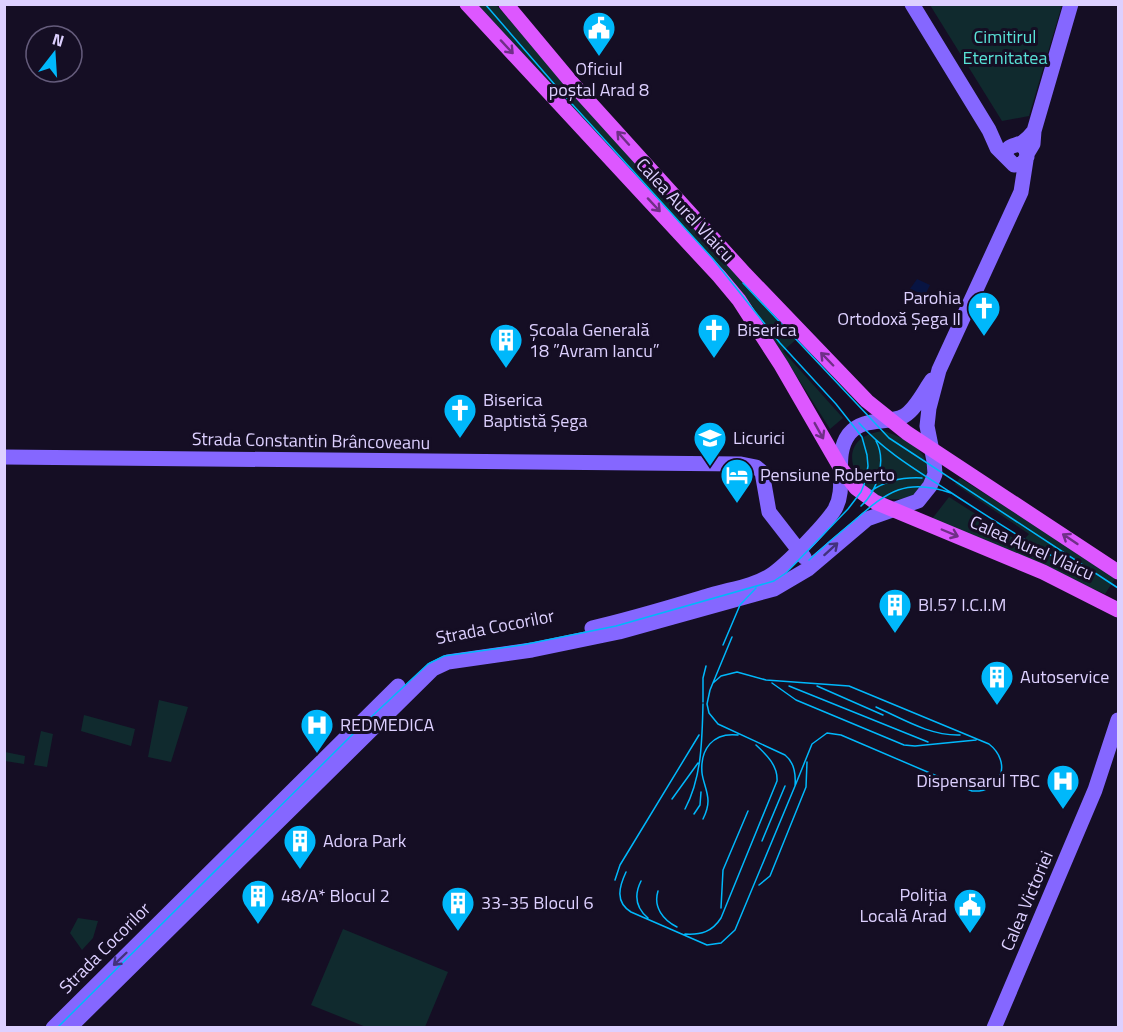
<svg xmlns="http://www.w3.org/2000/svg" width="1123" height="1032" font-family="'Titillium Web',sans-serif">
<rect width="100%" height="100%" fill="#150e24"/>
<path fill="#102a2e" d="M 477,5 L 496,5 L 567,84 L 558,92 Z
M 930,5 L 1062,5 L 1029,116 L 1002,121 Z
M 571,90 L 800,336 L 783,351 L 843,418 L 830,429 L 761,320 L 563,98 Z
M 884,431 C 896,435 915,443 922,454 C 934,470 923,494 906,498 C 862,510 822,437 884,431 Z
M 960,478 L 1116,577 L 1105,594 L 932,519 L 949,497 L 1021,543 L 1029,534 L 955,484 Z
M 159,700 L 188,707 L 171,762 L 148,757 Z
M 84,715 L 135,729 L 131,746 L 81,731 Z
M 41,731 L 53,734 L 47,767 L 34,765 Z
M 5,752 L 25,756 L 24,764 L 5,761 Z
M 78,918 L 98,921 L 93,938 L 82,950 L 70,933 Z
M 343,929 L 448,972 L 425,1027 L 366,1027 L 311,1005 Z"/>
<path fill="#081442" d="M 917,279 L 930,285 L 925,295 L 910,289 Z"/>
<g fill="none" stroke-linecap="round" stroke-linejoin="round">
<path stroke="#8567ff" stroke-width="15" d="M 912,4 L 989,130 L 997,148 L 1006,157
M 1019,144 L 1026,149 L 1027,157 L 1022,164 L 1014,165 L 1006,157 C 1006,144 1014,147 1023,142 C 1027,139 1031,135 1034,131
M 1027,154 L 1033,144 L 1034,131 L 1071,4
M 4,457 L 741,464 L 756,467 L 762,472 L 769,512 L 804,557
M 592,628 C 632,619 671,607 711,595 C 731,589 754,586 771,575 C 786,565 826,524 835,509 C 848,486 832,457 849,434 C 864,416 886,425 904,416 C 916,409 924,391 932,380
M 53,1028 L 398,686
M 69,1028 L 433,669 L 448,662 L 532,650 L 619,632 L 774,589 L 808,569 L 867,519 L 918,501 L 930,486 L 935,474 L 934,461 L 927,426 L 929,408 L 939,370 L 1021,192 L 1026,160
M 994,1028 L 1095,790 L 1118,720"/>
<path stroke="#dd57ff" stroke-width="15" d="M 467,4 L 719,276 L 739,300 L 781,365 L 840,467 L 856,488 L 875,502 L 1043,572 L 1118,610
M 506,4 L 572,83 L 745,274 L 867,401 L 907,433 L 1118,572"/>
<path stroke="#00b8fb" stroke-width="1.5" d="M 743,283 L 889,438 L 1118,588
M 859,423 C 885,452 918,471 950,492 C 988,517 1025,540 1064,563
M 871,491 C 887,480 903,477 922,478
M 861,506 C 877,492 887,461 876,441
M 809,560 C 824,546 839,533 855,520 C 887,492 906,477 951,493
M 723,645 L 740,605 L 756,588
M 713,683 L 721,676 L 737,672 L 766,680 L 849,686 L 989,744 C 1012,762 1002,793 972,791 L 841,735 L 827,733 L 812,744 L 795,786
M 772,683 L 796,700 L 904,745 L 915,746 L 976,740
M 789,686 L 928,742
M 817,686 L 883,715
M 703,702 L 703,678 L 706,666
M 876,707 C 903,719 930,736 960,735
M 672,799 L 698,763
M 685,809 C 702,777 702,740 703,704
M 694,814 L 700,805 L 701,792
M 703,819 C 706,813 708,808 708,801 C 708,791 703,782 702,773 C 700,749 713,732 738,735
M 762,841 L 785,786
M 626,872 C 619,887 615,902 631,912 L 707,945 L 721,943 L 735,930 L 795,786 C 796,774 794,762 785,755 L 718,724 L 709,713 L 707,704 L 710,690 L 732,637
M 615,880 L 620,865 L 699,735
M 641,881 C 634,895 636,908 648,918
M 759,885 L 770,876 L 806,787 L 807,762
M 658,891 C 653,907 663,920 677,927
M 721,908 L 723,870 L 748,811
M 685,934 C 701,935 712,932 721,918 L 777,781 C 778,766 767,755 756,745
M 57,1028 L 356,731 L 428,664 L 444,656 L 522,645 L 616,626 L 774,581 L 786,573 L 848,509 L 861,492 L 865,482 L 868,466 L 867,455 L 862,437 L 836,404 L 780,343 L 713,259 L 562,93 L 485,4"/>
</g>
<defs><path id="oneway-shaft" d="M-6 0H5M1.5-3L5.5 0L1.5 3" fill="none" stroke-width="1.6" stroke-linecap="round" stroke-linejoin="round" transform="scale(1.5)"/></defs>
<g stroke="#6f2f87">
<use href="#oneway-shaft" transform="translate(507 47) rotate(47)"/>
<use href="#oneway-shaft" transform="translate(623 138) rotate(-132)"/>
<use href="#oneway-shaft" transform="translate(654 205) rotate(47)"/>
<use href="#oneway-shaft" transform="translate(827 359) rotate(-134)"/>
<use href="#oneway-shaft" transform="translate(819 431) rotate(61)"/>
<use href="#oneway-shaft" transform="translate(950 533) rotate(23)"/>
<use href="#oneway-shaft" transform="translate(1070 539) rotate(-146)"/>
</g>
<g stroke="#42327c">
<use href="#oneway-shaft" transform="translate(831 549) rotate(-42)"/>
<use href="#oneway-shaft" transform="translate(120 959) rotate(136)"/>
</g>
<defs>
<symbol id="civic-pin" viewBox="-11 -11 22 30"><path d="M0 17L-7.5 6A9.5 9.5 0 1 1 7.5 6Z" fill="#00b8fb" stroke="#150e24"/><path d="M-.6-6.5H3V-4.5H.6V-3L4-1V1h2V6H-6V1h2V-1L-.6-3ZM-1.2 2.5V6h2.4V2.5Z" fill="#fff"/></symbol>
<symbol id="church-pin" viewBox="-11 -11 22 30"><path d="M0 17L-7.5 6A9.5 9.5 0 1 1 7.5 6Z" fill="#00b8fb" stroke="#150e24"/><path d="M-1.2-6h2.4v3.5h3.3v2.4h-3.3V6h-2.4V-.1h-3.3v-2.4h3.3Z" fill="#fff"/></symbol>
<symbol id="building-pin" viewBox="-11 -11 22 30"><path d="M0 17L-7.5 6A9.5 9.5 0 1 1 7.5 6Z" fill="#00b8fb" stroke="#150e24"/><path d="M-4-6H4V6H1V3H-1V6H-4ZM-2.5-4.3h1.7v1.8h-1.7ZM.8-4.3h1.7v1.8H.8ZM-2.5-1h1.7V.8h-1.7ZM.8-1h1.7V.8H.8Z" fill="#fff"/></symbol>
<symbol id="school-pin" viewBox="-11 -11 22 30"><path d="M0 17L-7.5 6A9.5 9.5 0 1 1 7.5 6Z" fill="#00b8fb" stroke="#150e24"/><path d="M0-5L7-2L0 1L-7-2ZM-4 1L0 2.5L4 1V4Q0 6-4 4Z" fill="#fff"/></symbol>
<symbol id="hotel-pin" viewBox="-11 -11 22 30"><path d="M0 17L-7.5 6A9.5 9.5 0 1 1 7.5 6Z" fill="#00b8fb" stroke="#150e24"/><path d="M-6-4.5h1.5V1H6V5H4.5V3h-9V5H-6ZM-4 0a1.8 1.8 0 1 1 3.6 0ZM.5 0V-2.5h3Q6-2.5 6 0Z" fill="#fff"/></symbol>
<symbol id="hospital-pin" viewBox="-11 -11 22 30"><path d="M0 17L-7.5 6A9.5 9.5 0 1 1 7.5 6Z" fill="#00b8fb" stroke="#150e24"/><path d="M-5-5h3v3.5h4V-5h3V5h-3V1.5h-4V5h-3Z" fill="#fff"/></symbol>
</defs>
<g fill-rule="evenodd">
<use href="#civic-pin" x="580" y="9" width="38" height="52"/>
<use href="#church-pin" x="965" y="289" width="38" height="52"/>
<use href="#church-pin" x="695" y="311" width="38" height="52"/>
<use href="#building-pin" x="487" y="321" width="38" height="52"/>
<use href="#church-pin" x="441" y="391" width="38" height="52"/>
<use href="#school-pin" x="691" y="419" width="38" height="52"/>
<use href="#hotel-pin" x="718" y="456" width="38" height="52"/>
<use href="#building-pin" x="876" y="586" width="38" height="52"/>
<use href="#building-pin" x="978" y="658" width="38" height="52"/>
<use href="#hospital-pin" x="298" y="706" width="38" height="52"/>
<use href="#hospital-pin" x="1044" y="762" width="38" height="52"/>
<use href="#building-pin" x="281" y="822" width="38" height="52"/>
<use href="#building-pin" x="239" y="877" width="38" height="52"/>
<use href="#building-pin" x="439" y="884" width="38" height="52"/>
<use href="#civic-pin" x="951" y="886" width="38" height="52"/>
</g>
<g text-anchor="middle" stroke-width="6" stroke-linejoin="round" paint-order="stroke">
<g font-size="18" fill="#59e2d7" stroke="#150e24">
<text x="1005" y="43">Cimitirul<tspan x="1005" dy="21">Eternitatea</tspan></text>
</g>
<g font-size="18" fill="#ddd0ff" stroke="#150e24" text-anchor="start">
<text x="599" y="75" text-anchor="middle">Oficiul<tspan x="599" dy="21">poștal Arad 8</tspan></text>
<text x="961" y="304" text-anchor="end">Parohia<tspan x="961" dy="21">Ortodoxă Șega II</tspan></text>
<text x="529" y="336">Școala Generală<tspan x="529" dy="21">18 ”Avram Iancu”</tspan></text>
<text x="737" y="336">Biserica</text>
<text x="483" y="406">Biserica<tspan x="483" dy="21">Baptistă Șega</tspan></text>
<text x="733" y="444">Licurici</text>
<text x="760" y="481">Pensiune Roberto</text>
<text x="918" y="611">Bl.57 I.C.I.M</text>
<text x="1020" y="683">Autoservice</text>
<text x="340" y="731">REDMEDICA</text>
<text x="1040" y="787" text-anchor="end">Dispensarul TBC</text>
<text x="323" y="847">Adora Park</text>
<text x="947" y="901" text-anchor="end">Poliția<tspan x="947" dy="21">Locală Arad</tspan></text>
<text x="281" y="902">48/A* Blocul 2</text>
<text x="481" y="909">33-35 Blocul 6</text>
</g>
<g font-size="18" fill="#ddd0ff" stroke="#150e24">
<text transform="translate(685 210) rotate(47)" y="6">Calea Aurel Vlaicu</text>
<text transform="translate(311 441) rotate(1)" y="6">Strada Constantin Brâncoveanu</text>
<text transform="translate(1032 548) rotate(24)" y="6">Calea Aurel Vlaicu</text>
<text transform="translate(495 627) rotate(-11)" y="6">Strada Cocorilor</text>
<text transform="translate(1027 901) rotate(-67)" y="6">Calea Victoriei</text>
<text transform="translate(105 948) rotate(-45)" y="6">Strada Cocorilor</text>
</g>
</g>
<rect width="1123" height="1032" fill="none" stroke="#ddd0ff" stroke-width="12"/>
<g transform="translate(54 54) rotate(17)"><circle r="28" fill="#150e24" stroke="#655c7c" stroke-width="1.5"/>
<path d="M0-4.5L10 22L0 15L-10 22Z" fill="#00b8fb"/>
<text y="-9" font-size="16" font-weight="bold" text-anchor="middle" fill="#ddd0ff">N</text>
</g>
</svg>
